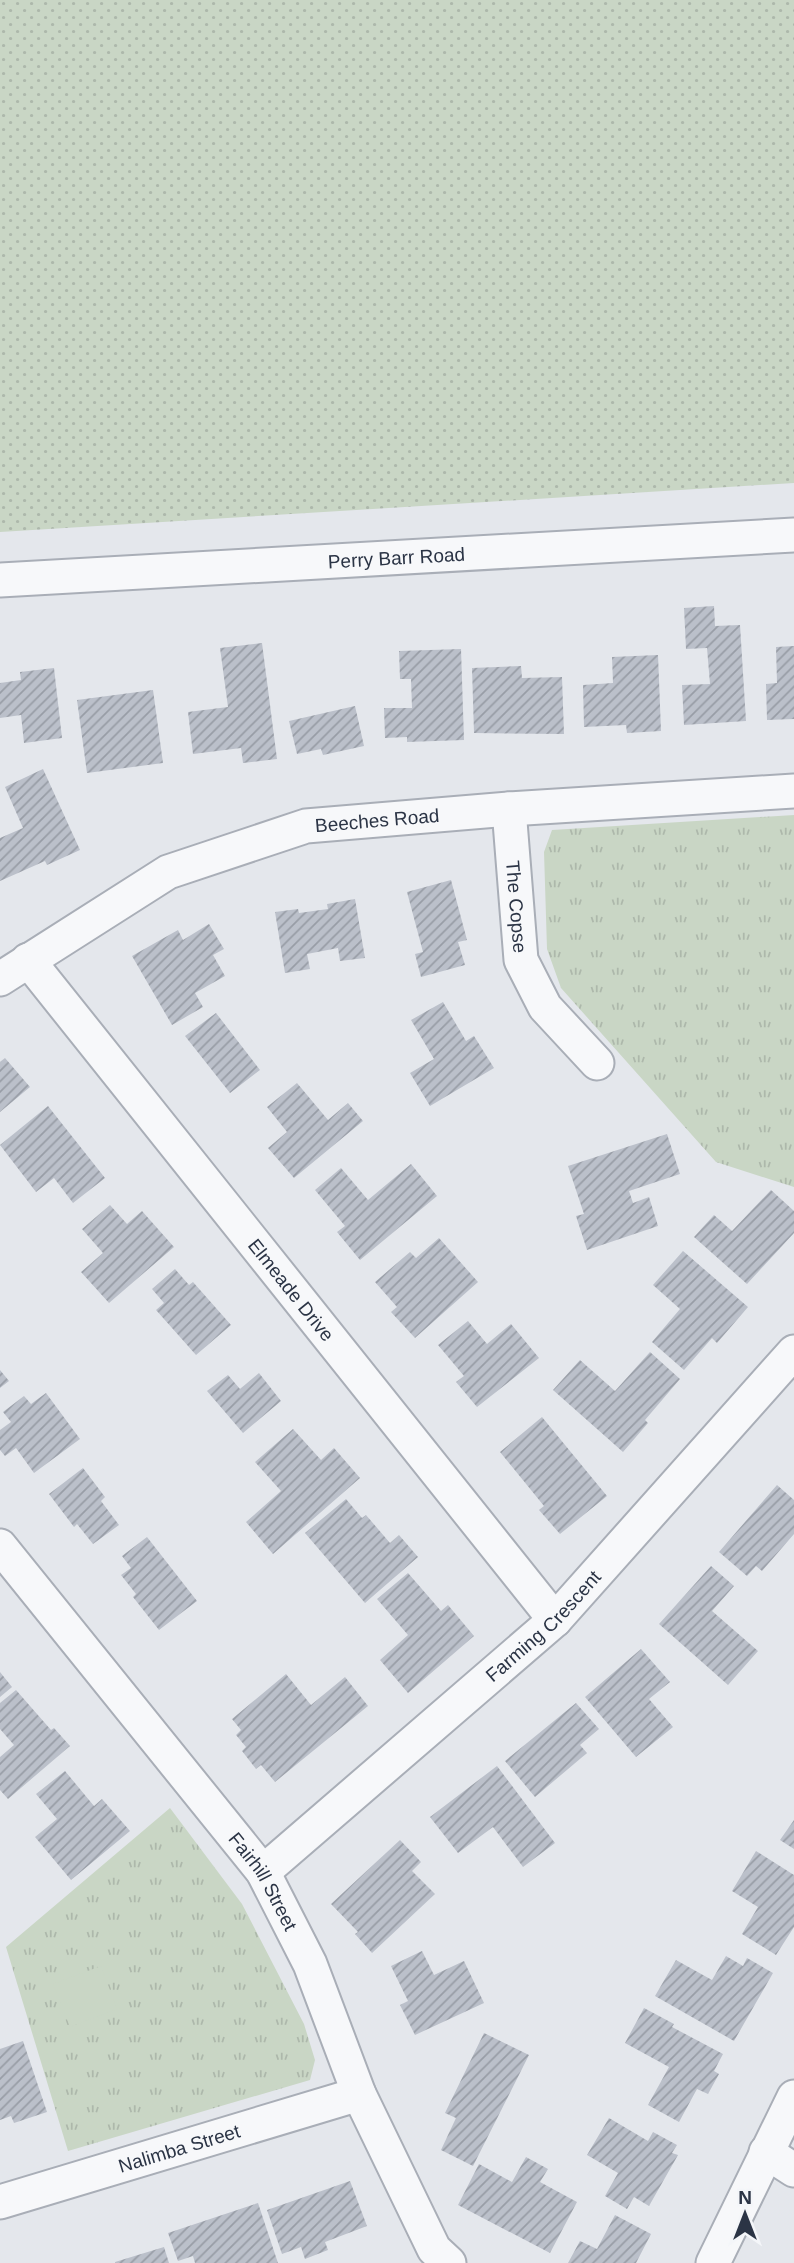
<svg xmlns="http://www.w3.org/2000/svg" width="794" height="2263" font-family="Arial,sans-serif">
<defs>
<pattern id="grass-dots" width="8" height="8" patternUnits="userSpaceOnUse" patternTransform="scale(1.75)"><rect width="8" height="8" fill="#c9d6c5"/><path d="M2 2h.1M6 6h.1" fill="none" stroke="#adb8ab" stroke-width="1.8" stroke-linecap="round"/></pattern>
<pattern id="park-tufts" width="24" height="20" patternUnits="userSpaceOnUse" patternTransform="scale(1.75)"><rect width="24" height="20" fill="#c9d6c5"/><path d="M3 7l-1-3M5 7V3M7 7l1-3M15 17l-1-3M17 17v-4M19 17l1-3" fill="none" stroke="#adb8ab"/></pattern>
<pattern id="building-hatch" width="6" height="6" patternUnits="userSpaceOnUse" patternTransform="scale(1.75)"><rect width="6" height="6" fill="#bbc0ca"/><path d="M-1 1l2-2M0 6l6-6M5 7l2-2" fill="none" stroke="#989da6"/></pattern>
</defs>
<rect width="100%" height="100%" fill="#e4e7ec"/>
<path fill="url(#grass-dots)" d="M 0,0 L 794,0 L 794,483 L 0,532 Z"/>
<path fill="url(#park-tufts)" d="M 794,815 L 794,1187 L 716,1162 L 561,988 L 547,949 L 544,852 L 552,830 Z
M 170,1808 L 242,1904 L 304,2024 L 315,2060 L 310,2080 L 68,2151 L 6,1947 Z"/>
<path fill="#c9d6c5" d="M 101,1966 L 117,2009 L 70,2027 L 53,1984 Z"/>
<path fill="url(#building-hatch)" d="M 714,606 L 715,626 L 740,625 L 746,721 L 684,725 L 682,685 L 710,684 L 707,648 L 686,649 L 684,608 Z
M 262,643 L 277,759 L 243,763 L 241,748 L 193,754 L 188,712 L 228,707 L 220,648 Z
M 794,646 L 794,719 L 767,720 L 766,684 L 777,683 L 776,647 Z
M 461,649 L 464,740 L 407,742 L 407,737 L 385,738 L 384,708 L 412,708 L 411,679 L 400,679 L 399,651 Z
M 658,655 L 661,731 L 627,733 L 626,725 L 584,727 L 583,685 L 613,683 L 612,657 Z
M 521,666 L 522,678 L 562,677 L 564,734 L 474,733 L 472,668 Z
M 54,668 L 62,738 L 24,743 L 21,715 L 0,718 L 0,683 L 21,680 L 20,672 Z
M 153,690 L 163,763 L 87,773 L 77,700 Z
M 355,706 L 364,746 L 323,755 L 321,749 L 297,754 L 289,721 Z
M 43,769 L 80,850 L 47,865 L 45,861 L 0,881 L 0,838 L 23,828 L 5,787 Z
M 451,880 L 467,940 L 458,942 L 465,965 L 421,977 L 415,954 L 423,952 L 407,892 Z
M 355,899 L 365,958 L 340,961 L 338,948 L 307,954 L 310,969 L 285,973 L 275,912 L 298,909 L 299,913 L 328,909 L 327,904 Z
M 209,924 L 224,949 L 213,955 L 225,976 L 195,993 L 203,1007 L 172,1025 L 132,956 L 178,930 L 183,940 Z
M 443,1002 L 466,1041 L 474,1036 L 494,1068 L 430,1106 L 410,1073 L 434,1059 L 411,1020 Z
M 216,1013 L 260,1070 L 230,1093 L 185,1036 Z
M 5,1058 L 30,1087 L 0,1112 L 0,1062 Z
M 297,1083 L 328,1120 L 348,1103 L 363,1121 L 294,1178 L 268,1148 L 287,1132 L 267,1107 Z
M 48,1106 L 105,1178 L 73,1203 L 54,1178 L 36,1192 L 0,1145 Z
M 667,1134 L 680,1174 L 629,1191 L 633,1203 L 649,1197 L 658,1226 L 587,1250 L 576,1216 L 584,1214 L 568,1166 Z
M 411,1164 L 437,1196 L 360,1260 L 337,1232 L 345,1226 L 315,1190 L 341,1168 L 368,1200 Z
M 771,1190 L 794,1211 L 794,1233 L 747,1284 L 694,1237 L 714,1215 L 732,1231 Z
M 110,1205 L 127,1224 L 142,1211 L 174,1247 L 109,1303 L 81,1272 L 103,1253 L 82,1229 Z
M 439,1238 L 478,1282 L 415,1338 L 391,1312 L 397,1307 L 375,1282 L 410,1252 L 416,1258 Z
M 683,1251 L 748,1307 L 717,1343 L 712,1338 L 684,1370 L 652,1342 L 680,1309 L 653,1285 Z
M 175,1269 L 189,1285 L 193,1282 L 231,1325 L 196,1355 L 156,1310 L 164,1303 L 152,1289 Z
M 468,1321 L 487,1344 L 511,1324 L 539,1358 L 477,1407 L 456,1382 L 464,1376 L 438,1345 Z
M 650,1352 L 680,1379 L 645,1420 L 648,1423 L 623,1452 L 553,1390 L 580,1360 L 615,1391 Z
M 0,1370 L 9,1381 L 0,1388 Z
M 259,1373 L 281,1401 L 243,1433 L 207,1391 L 228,1375 L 240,1389 Z
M 46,1393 L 80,1439 L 34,1473 L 16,1448 L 5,1456 L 0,1450 L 0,1430 L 11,1422 L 3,1412 L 24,1396 L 31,1404 Z
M 542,1417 L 607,1496 L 560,1534 L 539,1510 L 544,1506 L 500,1452 Z
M 293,1429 L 321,1460 L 334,1448 L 360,1478 L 273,1554 L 246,1522 L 281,1491 L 255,1462 Z
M 83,1468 L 105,1497 L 101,1501 L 119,1525 L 93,1544 L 77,1524 L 74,1527 L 49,1494 Z
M 777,1485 L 794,1500 L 794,1534 L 762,1571 L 756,1566 L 747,1576 L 719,1552 Z
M 346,1499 L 362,1518 L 366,1515 L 390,1543 L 399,1535 L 418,1557 L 365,1603 L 305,1533 Z
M 147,1537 L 197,1601 L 159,1630 L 133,1597 L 136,1594 L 121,1575 L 131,1568 L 122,1556 Z
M 711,1566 L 734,1586 L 712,1611 L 758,1651 L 728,1685 L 659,1624 Z
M 408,1573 L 441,1611 L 448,1605 L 474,1636 L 408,1693 L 380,1660 L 408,1635 L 377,1599 Z
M 641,1649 L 670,1682 L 649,1699 L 673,1727 L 636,1757 L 585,1697 Z
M 0,1672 L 12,1687 L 0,1697 Z
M 286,1674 L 311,1705 L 345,1677 L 368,1706 L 275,1782 L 261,1765 L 256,1769 L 242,1751 L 246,1747 L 236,1735 L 241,1730 L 232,1719 Z
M 16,1690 L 51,1730 L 54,1728 L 70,1746 L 8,1799 L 0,1790 L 0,1757 L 14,1745 L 0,1729 L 0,1703 Z
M 576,1703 L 599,1729 L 580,1745 L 587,1753 L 535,1797 L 505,1761 Z
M 497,1766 L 555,1843 L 523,1867 L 493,1827 L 458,1853 L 430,1817 Z
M 65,1771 L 94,1806 L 102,1799 L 130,1831 L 71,1880 L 35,1837 L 57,1819 L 36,1794 Z
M 794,1820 L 794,1849 L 780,1840 Z
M 400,1840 L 421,1862 L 412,1871 L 435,1894 L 372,1953 L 355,1934 L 358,1932 L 331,1904 Z
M 756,1851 L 794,1875 L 794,1927 L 776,1955 L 742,1934 L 758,1907 L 732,1891 Z
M 422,1951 L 434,1975 L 464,1961 L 484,2003 L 415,2035 L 400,2005 L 408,2001 L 391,1966 Z
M 726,1956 L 743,1966 L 747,1958 L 773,1973 L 734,2041 L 655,1996 L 676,1960 L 712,1980 Z
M 644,2008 L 674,2024 L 672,2027 L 723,2054 L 714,2071 L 719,2074 L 708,2094 L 697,2089 L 679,2122 L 648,2105 L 669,2067 L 625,2043 Z
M 484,2033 L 529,2055 L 473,2166 L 441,2150 L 456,2118 L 445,2113 Z
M 23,2041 L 47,2112 L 14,2123 L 11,2116 L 0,2120 L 0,2049 Z
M 609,2118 L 648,2141 L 653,2132 L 677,2145 L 672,2153 L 678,2155 L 649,2206 L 634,2197 L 627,2209 L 605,2196 L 618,2173 L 587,2155 Z
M 526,2157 L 548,2169 L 540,2182 L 577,2202 L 550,2253 L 458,2205 L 479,2164 L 512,2182 Z
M 350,2181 L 367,2226 L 325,2242 L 328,2250 L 305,2259 L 301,2247 L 282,2254 L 267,2210 Z
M 258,2203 L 278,2263 L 195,2263 L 193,2256 L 178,2261 L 168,2233 Z
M 615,2215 L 651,2234 L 636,2263 L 568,2263 L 580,2241 L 597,2249 Z
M 164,2247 L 169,2263 L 115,2263 L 115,2262 Z"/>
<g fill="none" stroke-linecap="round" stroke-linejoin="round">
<defs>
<g id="minor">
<path id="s1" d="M 0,580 L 794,535"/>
<path id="s2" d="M 509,809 L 521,960 L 545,1007 L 597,1063"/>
<path id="s3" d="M 28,960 L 555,1620"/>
<path id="s4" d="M 0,979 L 168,872 L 306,826 L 509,809 L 794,791"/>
<path id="s5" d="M 0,1546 L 263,1872 L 310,1964 L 359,2094 L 434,2249 L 449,2263"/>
<path id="s6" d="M 263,1872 L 555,1620 L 794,1352"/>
<path d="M 766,2152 L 794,2170"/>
<path id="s7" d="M 0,2202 L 359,2094"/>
<path d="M 713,2263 L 794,2097"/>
</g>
</defs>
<use href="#minor" stroke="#a9aeb7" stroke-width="37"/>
<use href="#minor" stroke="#f7f8fa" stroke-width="33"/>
</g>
<g text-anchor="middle" stroke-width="5" stroke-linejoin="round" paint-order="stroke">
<g font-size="19" fill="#2b3445" stroke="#f4f6f9">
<text dy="7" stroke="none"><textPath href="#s1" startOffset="397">Perry Barr Road</textPath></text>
<text dy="7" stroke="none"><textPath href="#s4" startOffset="416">Beeches Road</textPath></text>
<text dy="7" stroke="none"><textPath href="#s2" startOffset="98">The Copse</textPath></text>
<text dy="7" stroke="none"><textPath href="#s3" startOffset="422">Elmeade Drive</textPath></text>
<text dy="7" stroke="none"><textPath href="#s6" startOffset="373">Farming Crescent</textPath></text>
<text dy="7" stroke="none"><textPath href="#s5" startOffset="427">Fairhill Street</textPath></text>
<text dy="7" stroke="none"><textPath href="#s7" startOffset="187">Nalimba Street</textPath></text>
</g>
</g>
<g transform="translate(745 2214)" stroke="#f4f6f9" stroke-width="5" paint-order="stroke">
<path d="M0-5L12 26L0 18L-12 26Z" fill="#2b3445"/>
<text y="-10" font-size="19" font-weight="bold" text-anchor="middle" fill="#2b3445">N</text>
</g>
</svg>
